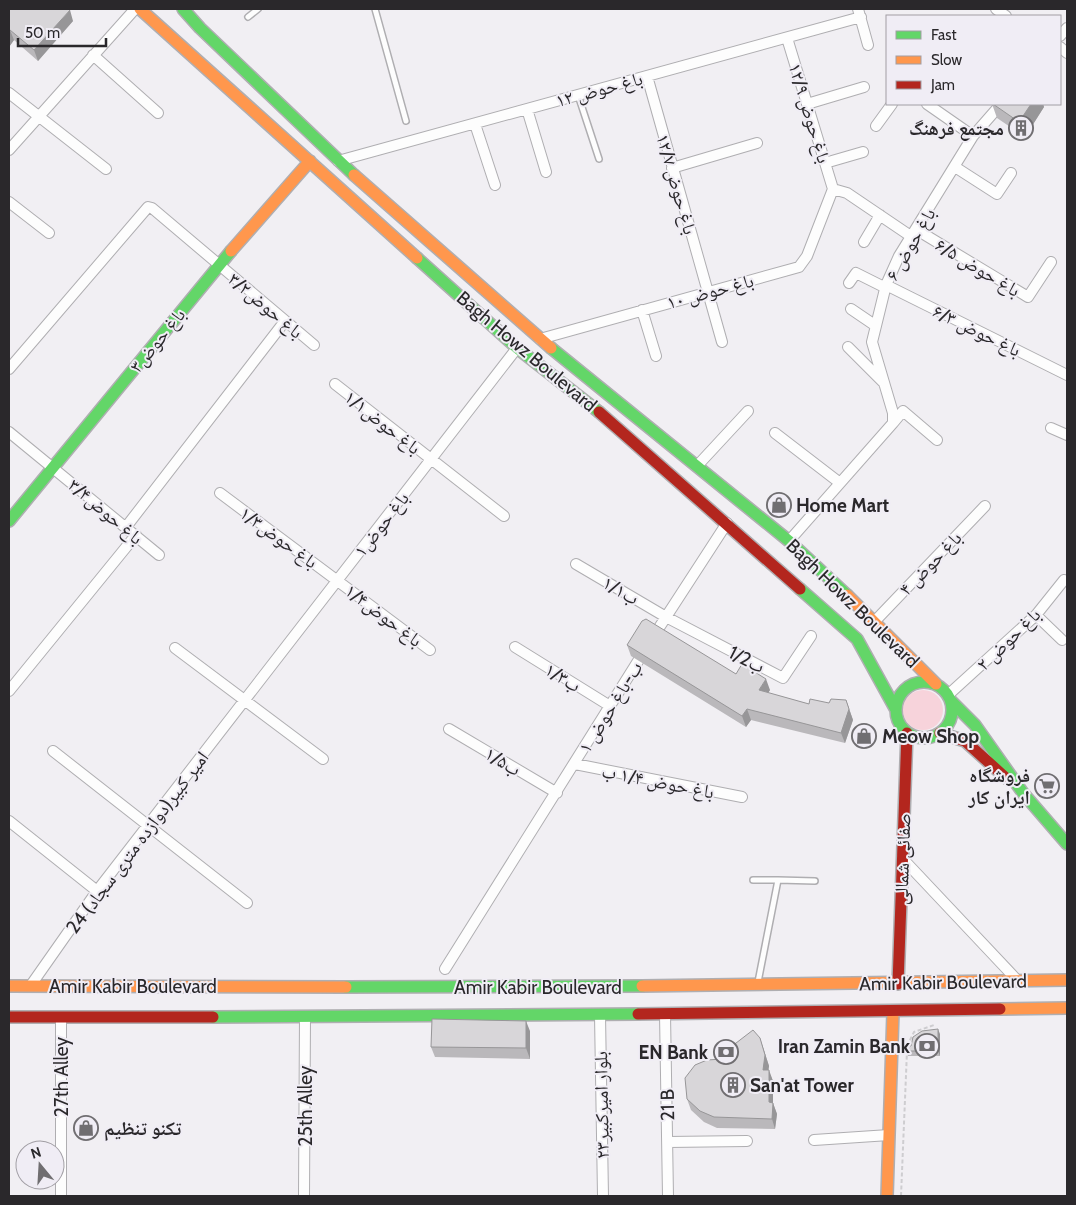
<svg xmlns="http://www.w3.org/2000/svg" width="1076" height="1205" font-family="Cabin,'Noto Naskh Arabic',sans-serif">
<rect width="100%" height="100%" fill="#f1eff3"/>
<path fill="#f7d3db" d="M903 710a20 20 0 1 1 40 0a20 20 0 1 1-40 0Z"/>
<g fill="none" stroke-linecap="round" stroke-linejoin="round">
<defs>
<path id="lane" d="M 375,9 L 406,121
M 248,17 L 258,9
M 578,95 L 599,159
M 753,880 L 778,880
M 758,982 L 778,880 L 815,881"/>
<path id="street" d="M 858,9 L 868,45
M 996,9 L 1006,16
M 1060,36 L 1067,28
M 787,38 L 833,189
M 1060,47 L 1067,53
M 93,55 L 158,113
M 647,76 L 722,342
M 9,93 L 106,169
M 807,104 L 864,87
M 927,104 L 973,136
M 527,109 L 546,172
M 475,124 L 495,185
M 876,126 L 892,104
M 9,150 L 135,9
M 338,161 L 861,17
M 825,163 L 863,152
M 955,167 L 997,194 L 1011,173
M 672,168 L 757,143
M 833,189 L 847,193 L 912,237
M 9,202 L 49,233
M 917,230 L 1028,297 L 1051,262
M 864,242 L 880,215
M 849,283 L 856,273 L 886,288
M 886,285 L 1067,375
M 851,309 L 876,326
M 642,310 L 656,356
M 540,339 L 799,267 L 807,256 L 833,189
M 848,347 L 884,383
M 9,369 L 148,207 L 152,208 L 314,345
M 335,384 L 504,516
M 893,423 L 903,411 L 937,440
M 1051,428 L 1067,435
M 9,432 L 159,555
M 775,433 L 840,483
M 697,466 L 748,411
M 220,493 L 430,650
M 126,527 L 285,321
M 789,541 L 893,423 L 893,413 L 872,342 L 886,285 L 899,256 L 973,136 L 1001,104
M 576,564 L 666,617 L 783,678 L 811,636
M 1036,615 L 1062,640
M 875,621 L 985,506
M 653,637 L 727,523
M 515,647 L 610,706
M 175,648 L 323,759
M 9,691 L 136,535
M 948,695 L 1036,615 L 1064,580
M 449,729 L 557,793
M 53,751 L 247,903
M 575,764 L 742,797
M 9,821 L 97,891
M 902,858 L 1017,980
M 445,969 L 645,650
M 31,985 L 97,891 L 517,348
M 665,1014 L 668,1196
M 600,1015 L 603,1196
M 61,1017 L 61,1196
M 814,1140 L 889,1135
M 668,1142 L 747,1141
M 304,1196 L 305,1016"/>
<path id="fast" d="M 183,9 L 200,28 L 354,175
M 417,258 L 517,348 L 599,412
M 551,348 L 789,541 L 847,595
M 9,521 L 231,251
M 800,589 L 857,639 L 895,708
M896 710a28 28 0 1 1 56 0a28 28 0 1 1-56 0Z
M 951,701 L 975,725 L 1023,793 L 1067,844
M 346,987 L 642,986
M 213,1017 L 638,1014"/>
<path id="slow" d="M 140,9 L 417,258
M 354,175 L 551,348
M 231,251 L 310,161
M 847,595 L 936,684
M 9,986 L 346,987
M 642,986 L 1067,980
M 1000,1009 L 1067,1008
M 887,1196 L 893,1012"/>
<path id="jam" d="M 599,412 L 800,589
M 940,733 L 965,741 L 1006,778
M 898,984 L 907,733
M 638,1014 L 1000,1009
M 9,1017 L 213,1017"/>
</defs>
<use href="#lane" stroke="#afaeb1" stroke-width="8"/>
<use href="#street" stroke="#afaeb1" stroke-width="12"/>
<use href="#fast" stroke="#afaeb1" stroke-width="14"/>
<use href="#slow" stroke="#afaeb1" stroke-width="14"/>
<use href="#jam" stroke="#afaeb1" stroke-width="14"/>
<path stroke="#cecdd0" stroke-width="2" stroke-dasharray="4 2.5" stroke-linecap="butt" d="M 907,1046 L 914,1032 L 934,1025
M 901,1196 L 907,1051"/>
<use href="#lane" stroke="#fdfdfd" stroke-width="5"/>
<use href="#street" stroke="#fdfdfd" stroke-width="10"/>
<use href="#fast" stroke="#63d668" stroke-width="11"/>
<use href="#slow" stroke="#ff974d" stroke-width="11"/>
<use href="#jam" stroke="#b3261e" stroke-width="11"/>
</g>
<path fill="#bab8bb" d="M 9,9 L 73,21 L 38,61 L 14,40 L 9,47 Z
M 992,104 L 1043,104 L 1044,107 L 1025,137 L 997,118 Z
M 627,645 L 736,674 L 770,690 L 768,693 L 809,704 L 829,703 L 846,700 L 853,720 L 845,743 L 751,720 L 746,727 L 631,656 Z
M 530,1031 L 530,1059 L 435,1057 L 431,1047 Z
M 940,1034 L 940,1056 L 908,1056 L 906,1051 L 911,1046 Z
M 760,1038 L 769,1066 L 768,1070 L 773,1081 L 773,1103 L 777,1114 L 775,1129 L 717,1128 L 704,1122 L 691,1110 L 687,1099 L 730,1062 Z"/>
<path fill="#979698" d="M 70,10 L 73,21 L 38,61 L 34,50 Z
M 10,30 L 14,40 L 9,47 L 9,31 Z
M 1031,104 L 1043,104 L 1044,107 L 1025,137 L 1019,122 Z
M 766,679 L 770,690 L 763,701 L 759,690 Z
M 846,700 L 853,720 L 845,743 L 841,733 Z
M 747,709 L 751,720 L 746,727 L 742,716 Z
M 526,1021 L 530,1031 L 530,1059 L 526,1048 Z
M 938,1029 L 940,1034 L 940,1056 L 938,1051 Z
M 760,1038 L 769,1066 L 767,1081 L 763,1070 Z
M 769,1070 L 773,1081 L 773,1105 L 773,1103 L 777,1114 L 775,1129 L 772,1119 L 769,1102 Z"/>
<path fill="#d8d6d9" stroke="#979698" d="M 9,9 L 68,9 L 70,10 L 34,50 L 10,30 L 9,31 Z
M 993,104 L 1031,104 L 1019,122 Z
M 646,619 L 736,674 L 742,664 L 766,679 L 759,690 L 809,704 L 810,699 L 829,703 L 831,699 L 846,700 L 849,709 L 841,733 L 747,709 L 742,716 L 627,645 L 642,621 Z
M 432,1019 L 526,1021 L 526,1048 L 431,1047 Z
M 938,1029 L 938,1051 L 906,1051 L 906,1045 L 911,1046 L 913,1037 L 922,1031 Z
M 753,1030 L 760,1038 L 765,1055 L 763,1070 L 769,1070 L 769,1102 L 773,1103 L 772,1119 L 714,1117 L 700,1111 L 687,1099 L 685,1078 L 695,1065 L 707,1060 L 723,1059 L 730,1062 L 727,1050 Z"/>
<defs>
<symbol id="building-ring" viewBox="-11 -11 22 22"><circle r="9.5" fill="#f0edf5" stroke="#706e71" stroke-width="1.5"/><path d="M-4-6H4V6H1V3H-1V6H-4ZM-2.5-4.3h1.7v1.8h-1.7ZM.8-4.3h1.7v1.8H.8ZM-2.5-1h1.7V.8h-1.7ZM.8-1h1.7V.8H.8Z" fill="#706e71"/></symbol>
<symbol id="shop-ring" viewBox="-11 -11 22 22"><circle r="9.5" fill="#f0edf5" stroke="#706e71" stroke-width="1.5"/><path d="M-5-2.5h2.3a2.7 3.5 0 0 1 5.4 0H5L5.5 6h-11ZM-1.5-2.5h3a1.5 2.3 0 0 0-3 0Z" fill="#706e71"/></symbol>
<symbol id="supermarket-ring" viewBox="-11 -11 22 22"><circle r="9.5" fill="#f0edf5" stroke="#706e71" stroke-width="1.5"/><path d="M-6-5.5h2.5l.6 2H6L4.5 2H-2.5L-4.4-4H-6ZM-1.5 3.2a1.3 1.3 0 1 0 .1 0ZM3 3.2a1.3 1.3 0 1 0 .1 0Z" fill="#706e71"/></symbol>
<symbol id="bank-ring" viewBox="-11 -11 22 22"><circle r="9.5" fill="#f0edf5" stroke="#706e71" stroke-width="1.5"/><path d="M-6-4H6V4H-6ZM0-2.3a2.3 2.3 0 1 0 0 4.6a2.3 2.3 0 1 0 0-4.6Z" fill="#706e71"/></symbol>
</defs>
<g fill-rule="evenodd">
<use href="#building-ring" x="1007" y="114" width="28" height="28"/>
<use href="#shop-ring" x="765" y="491" width="28" height="28"/>
<use href="#shop-ring" x="850" y="722" width="28" height="28"/>
<use href="#supermarket-ring" x="1033" y="772" width="28" height="28"/>
<use href="#bank-ring" x="913" y="1032" width="28" height="28"/>
<use href="#bank-ring" x="712" y="1038" width="28" height="28"/>
<use href="#building-ring" x="719" y="1071" width="28" height="28"/>
<use href="#shop-ring" x="72" y="1114" width="28" height="28"/>
</g>
<g text-anchor="middle" stroke-width="4" stroke-linejoin="round" paint-order="stroke">
<g font-size="19" fill="#2a282b" stroke="#f0edf5">
<text transform="translate(599 89) rotate(-15)" y="7">۱۲ باغ حوض</text>
<text transform="translate(810 113) rotate(73)" y="7">۱۲/۹ باغ حوض</text>
<text transform="translate(677 184) rotate(74)" y="7">۱۲/۷ باغ حوض</text>
<text transform="translate(910 244) rotate(-60)" y="7">۶ باغ حوض</text>
<text transform="translate(978 267) rotate(31)" y="7">۶/۵ باغ حوض</text>
<text transform="translate(710 291) rotate(-15)" y="7">۱۰ باغ حوض</text>
<text transform="translate(266 305) rotate(40)" y="7">باغ حوض۳/۲</text>
<text transform="translate(977 330) rotate(26)" y="7">۶/۳ باغ حوض</text>
<text transform="translate(157 340) rotate(-51)" y="7">باغ حوض۳</text>
<text transform="translate(527 351) rotate(40)" y="7">Bagh Howz Boulevard</text>
<text transform="translate(383 422) rotate(38)" y="7">باغ حوض۱/۱</text>
<text transform="translate(106 511) rotate(40)" y="7">باغ حوض۳/۴</text>
<text transform="translate(381 524) rotate(-52)" y="7">باغ حوض۱</text>
<text transform="translate(279 537) rotate(36)" y="7">باغ حوض۱/۳</text>
<text transform="translate(930 563) rotate(-46)" y="7">۴ باغ حوض</text>
<text transform="translate(621 590) rotate(30)" y="7">ب۱/۱</text>
<text transform="translate(853 603) rotate(44)" y="7">Bagh Howz Boulevard</text>
<text transform="translate(384 615) rotate(37)" y="7">باغ حوض۱/۴</text>
<text transform="translate(1008 639) rotate(-44)" y="7">۲ باغ حوض</text>
<text transform="translate(747 659) rotate(27)" y="7">1/2ب</text>
<text transform="translate(563 677) rotate(32)" y="7">ب۱/۳</text>
<text transform="translate(610 707) rotate(-58)" y="7">۱ ب-باغ حوض</text>
<text transform="translate(503 761) rotate(31)" y="7">ب۱/۵</text>
<text transform="translate(658 781) rotate(11)" y="7">باغ حوض ۱/۴ ب</text>
<text transform="translate(137 842) rotate(-53)" y="7">24 امیر کبیر(دوازده متری سجاد)</text>
<text transform="translate(902 859) rotate(-88)" y="7">صفائی شمالی</text>
<text transform="translate(943 982) rotate(-1)" y="7">Amir Kabir Boulevard</text>
<text x="133" y="993">Amir Kabir Boulevard</text>
<text x="538" y="994">Amir Kabir Boulevard</text>
<text transform="translate(61 1077) rotate(-90)" y="7">27th Alley</text>
<text transform="translate(601 1105) rotate(-91)" y="7">۲۳بلوار امیرکبیر</text>
<text transform="translate(667 1105) rotate(-91)" y="7">21 B</text>
<text transform="translate(305 1106) rotate(-90)" y="7">25th Alley</text>
</g>
<g font-size="19" font-weight="bold" fill="#2a282b" stroke="#f0edf5" text-anchor="end">
<text x="1004" y="135">مجتمع فرهنگ</text>
<text x="796" y="512" text-anchor="start">Home Mart</text>
<text x="882" y="743" text-anchor="start">Meow Shop</text>
<text x="1030" y="782">فروشگاه<tspan x="1030" dy="22">ایران کار</tspan></text>
<text x="910" y="1053">Iran Zamin Bank</text>
<text x="708" y="1059">EN Bank</text>
<text x="750" y="1092" text-anchor="start">San'at Tower</text>
<text x="104" y="1135" text-anchor="start">تکنو تنظیم</text>
</g>
</g>
<rect width="1076" height="1205" fill="none" stroke="#2a282b" stroke-width="20"/>
<rect x="886" y="15" width="175" height="90" fill="#f0edf5" stroke="#a19ea4"/>
<rect x="896" y="31" width="25" height="8" fill="#63d668" stroke="#a19ea4"/>
<text x="931" y="40" font-size="15" fill="#2a282b">Fast</text>
<rect x="896" y="56" width="25" height="8" fill="#ff974d" stroke="#a19ea4"/>
<text x="931" y="65" font-size="15" fill="#2a282b">Slow</text>
<rect x="896" y="81" width="25" height="8" fill="#b3261e" stroke="#a19ea4"/>
<text x="931" y="90" font-size="15" fill="#2a282b">Jam</text>
<g transform="translate(40 1165) rotate(342)"><circle r="24" fill="#f0edf5" stroke="#a19ea4"/>
<path d="M0-4L9 19L0 12L-9 19Z" fill="#706e71"/>
<text y="-8" font-size="14" font-weight="bold" text-anchor="middle" fill="#2a282b">N</text>
</g>
<path d="M18 38v8h88v-8" fill="none" stroke="#2a282b" stroke-width="2.5"/>
<text x="25" y="38" font-size="15" fill="#2a282b" stroke="#f0edf5" stroke-width="4" paint-order="stroke">50 m</text>
</svg>
